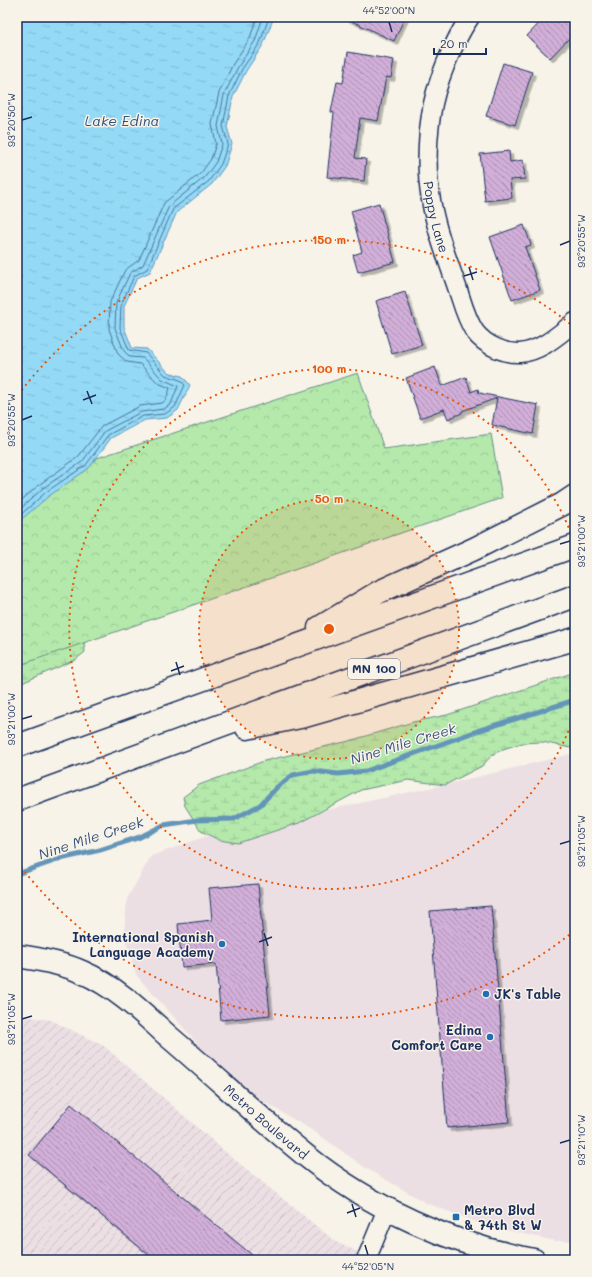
<svg xmlns="http://www.w3.org/2000/svg" width="592" height="1277" font-family="Mali,sans-serif">
<defs>
<pattern id="industrial-furrows" width="10" height="10" patternUnits="userSpaceOnUse"><rect width="10" height="10" fill="#ecdfe4"/><path d="M-1 1l2-2M0 10L10 0M9 11l2-2" fill="none" stroke="#cac0c6"/></pattern>
<pattern id="wetland-marsh" width="20" height="14" patternUnits="userSpaceOnUse"><rect width="20" height="14" fill="#b4e9ab"/><path d="M1 5h8M5 5V1M11 12h8M15 12V8" fill="none" stroke="#9ac896"/></pattern>
<pattern id="park-crowns" width="20" height="18" patternUnits="userSpaceOnUse"><rect width="20" height="18" fill="#b4e9ab"/><path d="M2 6a3 3 0 1 1 6 0M12 15a3 3 0 1 1 6 0" fill="none" stroke="#9ac896"/></pattern>
<pattern id="water-ripples" width="26" height="14" patternUnits="userSpaceOnUse"><rect width="26" height="14" fill="#94d9f6"/><path d="M2 4q2-2 4 0t4 0M15 11q2-2 4 0t4 0" fill="none" stroke="#7fbbd5"/></pattern>
<pattern id="building-back-hatch" width="6" height="6" patternUnits="userSpaceOnUse"><rect width="6" height="6" fill="#d2afd9"/><path d="M-1 5l2 2M0 0l6 6M5-1l2 2" fill="none" stroke="#aa8fb3"/></pattern>
<filter id="shadow"><feDropShadow dx="3.5" dy="3.5" stdDeviation="0" flood-color="#0004"/></filter>
</defs>
<rect width="100%" height="100%" fill="#f7f3e8"/>
<filter id="ink" filterUnits="userSpaceOnUse"><feTurbulence type="fractalNoise" baseFrequency=".025" numOctaves="2"/><feDisplacementMap in="SourceGraphic" scale="8" xChannelSelector="R" yChannelSelector="G"/><feConvolveMatrix kernelMatrix="1 2 1 2 8 2 1 2 1" color-interpolation-filters="sRGB"/></filter>
<g filter="url(#ink)">
<path fill="#ecdfe4" d="M 575,753 L 575,1241 L 555,1241 L 487,1226 L 426,1203 L 364,1167 L 318,1134 L 256,1097 L 225,1074 L 136,975 L 124,934 L 127,899 L 151,856 L 210,835 L 448,784 Z"/>
<path fill="url(#industrial-furrows)" d="M 17,1015 L 51,1020 L 104,1046 L 229,1155 L 336,1242 L 376,1260 L 17,1260 Z"/>
<path fill="url(#wetland-marsh)" stroke="#688c84" d="M 17,620 L 82,623 L 85,652 L 75,660 L 17,685 Z
M 575,672 L 575,749 L 542,742 L 522,743 L 503,749 L 492,755 L 482,766 L 445,785 L 408,780 L 361,790 L 299,823 L 238,843 L 219,840 L 201,831 L 185,806 L 183,797 L 199,785 L 264,761 L 349,741 L 413,722 L 447,715 Z"/>
<path fill="url(#park-crowns)" stroke="#688c84" d="M 358,373 L 384,449 L 491,434 L 502,498 L 17,666 L 17,484 Z"/>
<path fill="url(#water-ripples)" stroke="#6495b9" d="M 17,17 L 274,17 L 263,45 L 246,71 L 233,97 L 227,127 L 232,144 L 225,166 L 212,184 L 177,212 L 150,272 L 137,278 L 124,306 L 124,327 L 132,348 L 147,349 L 168,372 L 182,376 L 190,385 L 178,410 L 167,418 L 145,420 L 111,438 L 89,468 L 49,496 L 17,523 Z"/>
<g fill="none" stroke-linecap="round" stroke-linejoin="round">
<path stroke="#4b739b" stroke-width="1" d="M 17,504 L 40,484 L 78,457 L 102,426 L 140,406 L 162,403 L 166,400 L 170,388 L 158,383 L 140,364 L 127,362 L 118,354 L 109,329 L 110,302 L 125,270 L 139,260 L 164,203 L 201,173 L 211,159 L 216,144 L 212,124 L 219,93 L 233,64 L 250,38 L 257,17
M 17,512 L 43,488 L 82,462 L 105,431 L 141,412 L 164,409 L 171,404 L 178,386 L 162,379 L 143,358 L 130,357 L 124,351 L 115,328 L 116,303 L 130,273 L 143,265 L 169,206 L 205,177 L 216,162 L 222,144 L 218,126 L 224,95 L 238,67 L 255,41 L 263,17
M 17,518 L 46,492 L 86,465 L 108,435 L 143,416 L 165,414 L 175,407 L 185,385 L 180,380 L 165,375 L 146,353 L 129,350 L 120,328 L 121,305 L 134,276 L 147,269 L 173,209 L 209,181 L 221,164 L 228,144 L 223,126 L 229,96 L 242,69 L 260,43 L 269,17"/>
<path stroke="#6495b9" stroke-width="5" d="M 17,874 L 60,859 L 100,850 L 140,837 L 164,825 L 197,820 L 234,819 L 260,805 L 277,787 L 293,775 L 313,771 L 338,774 L 366,771 L 477,731 L 575,700"/>
</g>
<path fill="url(#building-back-hatch)" stroke="#1b2f5e" filter="url(#shadow)" d="M 343,17 L 405,17 L 394,41 Z
M 545,17 L 575,17 L 575,32 L 550,58 L 527,36 Z
M 348,52 L 394,60 L 391,78 L 386,77 L 378,121 L 360,118 L 355,158 L 366,159 L 364,181 L 327,177 L 334,113 L 331,112 L 337,82 L 343,83 Z
M 503,63 L 532,72 L 515,125 L 486,116 Z
M 509,151 L 510,162 L 523,160 L 525,179 L 510,180 L 512,198 L 485,201 L 480,154 Z
M 379,203 L 395,262 L 358,272 L 353,255 L 362,252 L 351,211 Z
M 524,225 L 531,245 L 525,247 L 540,290 L 512,300 L 490,237 Z
M 405,292 L 422,345 L 392,354 L 376,301 Z
M 435,367 L 442,386 L 466,377 L 471,392 L 478,389 L 479,393 L 538,405 L 533,434 L 492,425 L 497,398 L 462,411 L 462,413 L 448,419 L 444,409 L 420,418 L 406,378 Z
M 258,884 L 270,1015 L 221,1020 L 216,964 L 182,967 L 178,924 L 212,920 L 209,888 Z
M 491,906 L 509,1122 L 447,1128 L 430,911 Z
M 71,1104 L 258,1260 L 155,1260 L 29,1155 Z"/>
<g fill="none" stroke-linecap="round" stroke-linejoin="round">
<defs>
<g id="street">
<path id="s1" d="M 470,17 C 453,42 435,85 431,115 C 427,142 426,172 431,200 C 436,230 447,258 457,287 C 462,302 466,319 475,332 C 485,345 504,354 520,353 C 542,351 559,334 575,322"/>
<path d="M 366,1260 L 387,1209"/>
</g>
<g id="secondary">
<path id="s2" d="M 17,956 C 39,959 62,963 82,972 C 115,986 142,1012 168,1036 C 214,1075 258,1117 305,1155 C 370,1207 451,1245 534,1260"/>
</g>
<path id="highway" d="M 319,628 L 379,592 L 474,549 L 563,504 L 575,496
M 247,728 L 305,716 L 575,639
M 17,746 L 575,546
M 17,800 L 575,596"/>
</defs>
<use href="#street" stroke="#1b2f5e" stroke-width="21"/>
<use href="#secondary" stroke="#1b2f5e" stroke-width="25"/>
<use href="#highway" stroke="#1b2f5e" stroke-width="25"/>
<use href="#street" stroke="#f7f3e8" stroke-width="18"/>
<use href="#secondary" stroke="#f7f3e8" stroke-width="22"/>
<use href="#highway" stroke="#f7f3e8" stroke-width="22"/>
</g>
</g>
<path fill="none" stroke="#1b2f5e" stroke-width="1.5" d="M 389,22 L 392,32M 22,120 L 32,117M 560,245 L 570,241M 469,267 L 473,280M 464,276 L 477,272M 87,391 L 92,404M 83,400 L 96,395M 22,420 L 32,416M 560,544 L 570,541M 176,662 L 180,675M 171,671 L 184,666M 22,719 L 32,716M 560,844 L 570,841M 264,933 L 268,946M 259,942 L 272,937M 22,1019 L 32,1016M 560,1143 L 570,1140M 352,1204 L 356,1217M 347,1213 L 360,1208M 365,1245 L 368,1255"/>
<circle cx="329" cy="629" r="130" fill="#e8590c" fill-opacity=".12"/>
<g fill="none" stroke="#e8590c" stroke-width="2" stroke-dasharray="2 4">
<circle cx="329" cy="629" r="130"/>
<path d="M575 714A260 260 0 1 1 575 544"/>
<path d="M574 931A389 389 0 0 1 18 863M18 395A389 389 0 0 1 574 327"/>
</g>
<g fill="#1f6fb2" stroke="#f7f3e8" stroke-width="1.5">
<circle cx="222" cy="944" r="4"/>
<circle cx="486" cy="994" r="4"/>
<circle cx="490" cy="1037" r="4"/>
<rect x="452" y="1213" width="8" height="8" rx="2"/>
</g>
<g text-anchor="middle" stroke-width="3" stroke-linejoin="round" paint-order="stroke">
<rect fill="#f7f3e8" stroke="#5d6a87" stroke-width="1" x="348" y="659" width="52" height="20" rx="3"/>
<g font-size="12" font-weight="bold" fill="#1b2f5e">
<text x="374" y="673">MN 100</text>
</g>
<g font-size="13" fill="#1b2f5e" stroke="#f7f3e8">
<text dy="5" stroke="none"><textPath href="#s1" startOffset="209">Poppy Lane</textPath></text>
<text dy="5" stroke="none"><textPath href="#s2" startOffset="305">Metro Boulevard</textPath></text>
</g>
<g font-size="13" font-weight="bold" fill="#1b2f5e" stroke="#f7f3e8" text-anchor="end">
<text x="214" y="942">International Spanish<tspan x="214" dy="15">Language Academy</tspan></text>
<text x="494" y="999" text-anchor="start">JK's Table</text>
<text x="482" y="1035">Edina<tspan x="482" dy="15">Comfort Care</tspan></text>
<text x="464" y="1215" text-anchor="start">Metro Blvd<tspan x="464" dy="15">&amp; 74th St W</tspan></text>
</g>
<g font-size="14" font-style="italic" fill="#33517c" stroke="#f7f3e8">
<text x="122" y="126">Lake Edina</text>
<text transform="translate(403 744) rotate(-17)" y="5">Nine Mile Creek</text>
<text transform="translate(91 838) rotate(-18)" y="5">Nine Mile Creek</text>
</g>
</g>
<circle cx="329" cy="629" r="6" fill="#e8590c" stroke="#f7f3e8" stroke-width="2"/>
<g font-size="12" text-anchor="middle" font-weight="bold" fill="#e8590c" stroke="#f7f3e8" stroke-width="3" stroke-linejoin="round" paint-order="stroke">
<text x="329" y="244">150 m</text>
<text x="329" y="373">100 m</text>
<text x="329" y="503">50 m</text>
</g>
<rect width="592" height="1277" fill="none" stroke="#f7f3e8" stroke-width="44"/>
<path d="M434 48v6h52v-6" fill="none" stroke="#1b2f5e" stroke-width="2"/>
<text x="440" y="48" font-size="12" fill="#1b2f5e" stroke="#f7f3e8" stroke-width="3" paint-order="stroke">20 m</text>
<rect x="22" y="22" width="548" height="1233" fill="none" stroke="#1b2f5e" stroke-width="1.5"/>
<g font-size="10" text-anchor="middle" fill="#1b2f5e">
<text x="389" y="14">44°52'00"N</text>
<text transform="translate(11 120) rotate(-90)" y="4">93°20'50"W</text>
<text transform="translate(581 241) rotate(-90)" y="4">93°20'55"W</text>
<text transform="translate(11 420) rotate(-90)" y="4">93°20'55"W</text>
<text transform="translate(581 541) rotate(-90)" y="4">93°21'00"W</text>
<text transform="translate(11 719) rotate(-90)" y="4">93°21'00"W</text>
<text transform="translate(581 841) rotate(-90)" y="4">93°21'05"W</text>
<text transform="translate(11 1019) rotate(-90)" y="4">93°21'05"W</text>
<text transform="translate(581 1140) rotate(-90)" y="4">93°21'10"W</text>
<text x="368" y="1270">44°52'05"N</text>
</g>
</svg>
